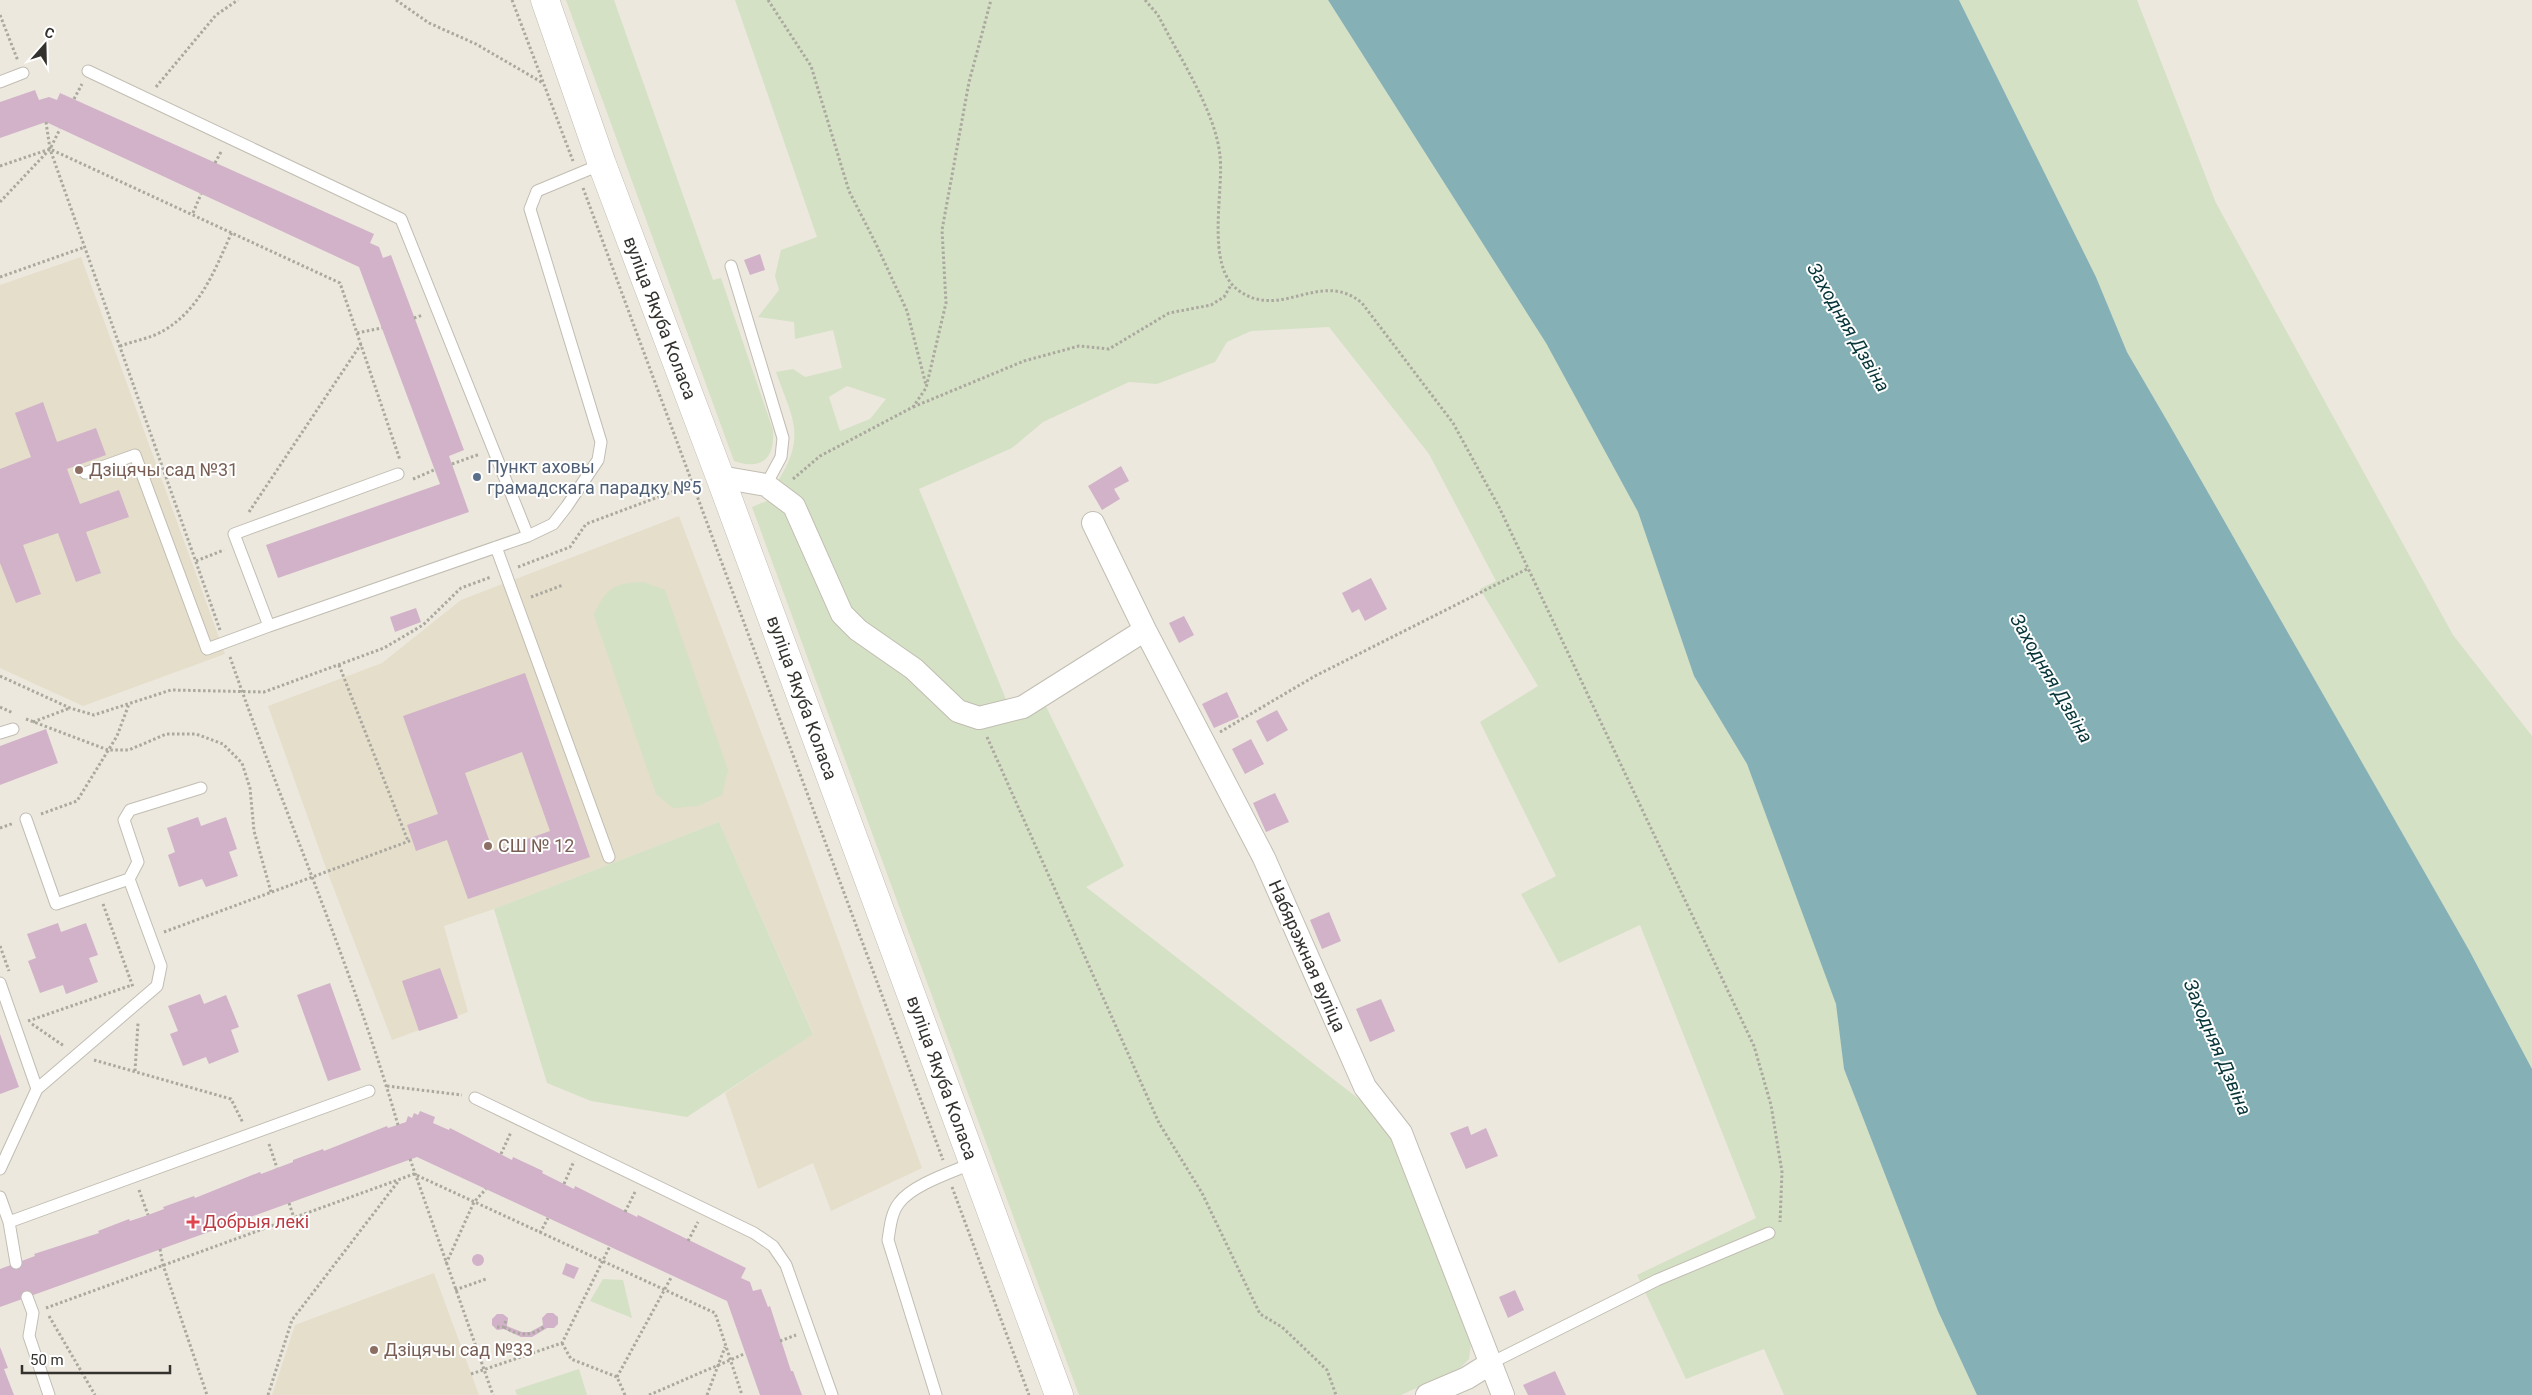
<svg xmlns="http://www.w3.org/2000/svg" width="2532" height="1395" font-family="Roboto,sans-serif">
<rect width="100%" height="100%" fill="#ece8dd"/>
<path fill="#e4decb" d="M 81,257 L 225,654 L 83,706 L 0,668 L 0,285 Z
M 679,516 L 785,795 L 922,1168 L 831,1211 L 813,1163 L 758,1189 L 725,1093 L 813,1033 L 719,822 L 494,909 L 444,926 L 468,1012 L 392,1040 L 327,871 L 268,706 L 382,663 L 461,600 Z
M 434,1273 L 479,1395 L 272,1395 L 295,1325 Z"/>
<path fill="#d4e1c5" fill-rule="evenodd" d="M 566,0 L 614,0 L 713,280 L 721,278 L 773,430 C 775,458 762,471 734,461 Z
M 735,0 L 1328,0 L 1546,343 L 1638,512 L 1694,676 L 1747,764 L 1837,1004 L 1844,1069 L 1938,1311 L 1977,1395 L 1784,1395 L 1764,1349 L 1686,1379 L 1637,1275 L 1756,1218 L 1640,925 L 1559,963 L 1521,894 L 1556,876 L 1480,722 L 1538,686 L 1480,589 L 1496,581 L 1429,454 L 1329,327 L 1251,331 L 1227,342 L 1215,362 L 1157,384 L 1129,382 L 1043,422 L 1012,448 L 919,489 L 1008,704 L 1039,692 L 1124,866 L 1086,887 L 1368,1106 L 1398,1148 L 1471,1344 L 1469,1359 L 1459,1369 L 1401,1395 L 1079,1395 L 752,507 L 791,491 L 778,481 C 807,435 792,418 776,372 L 793,369 L 805,377 L 842,368 L 833,330 L 795,339 L 794,322 L 758,317 L 779,290 L 775,276 L 781,250 L 817,237 ZM 847,386 L 886,399 L 870,419 L 840,431 L 829,397 Z
M 1959,0 L 2137,0 L 2216,203 L 2453,635 L 2532,736 L 2532,1069 L 2469,950 L 2169,424 L 2127,352 L 2096,277 Z
M 643,582 L 665,590 L 728,770 L 722,795 L 698,806 L 673,808 L 656,794 L 594,615 C 606,588 614,583 643,582 Z
M 719,822 L 813,1034 L 687,1117 L 591,1101 L 547,1083 L 494,909 Z
M 603,1279 L 623,1280 L 632,1318 L 590,1301 Z
M 579,1369 L 587,1395 L 517,1395 L 515,1390 Z"/>
<path fill="#85b1b6" d="M 1328,0 L 1959,0 L 2096,277 L 2127,352 L 2169,424 L 2469,950 L 2532,1069 L 2532,1395 L 1977,1395 L 1938,1311 L 1844,1069 L 1836,1004 L 1747,764 L 1694,676 L 1638,512 L 1546,343 Z"/>
<path fill="#d1b2c9" fill-rule="evenodd" d="M 35,90 L 39,100 L 49,97 L 57,100 L 60,93 L 374,234 L 370,243 L 379,247 L 383,258 L 391,255 L 464,450 L 449,456 L 469,512 L 278,578 L 266,545 L 440,484 L 359,267 L 46,122 L 0,138 L 0,102 Z
M 760,254 L 765,270 L 750,275 L 744,260 Z
M 43,402 L 57,442 L 96,428 L 106,455 L 67,469 L 80,504 L 119,490 L 129,517 L 86,532 L 101,573 L 76,582 L 58,533 L 23,545 L 41,594 L 16,603 L 0,563 L 0,469 L 31,457 L 15,413 Z
M 1121,466 L 1129,481 L 1114,489 L 1120,499 L 1102,510 L 1088,486 Z
M 1371,578 L 1387,609 L 1365,621 L 1359,609 L 1352,613 L 1342,593 Z
M 416,608 L 421,622 L 395,632 L 390,617 Z
M 1184,616 L 1194,635 L 1179,643 L 1169,623 Z
M 525,673 L 590,857 L 468,899 L 447,840 L 416,851 L 407,825 L 438,814 L 403,716 ZM 522,752 L 550,831 L 493,851 L 465,773 Z
M 1227,692 L 1239,717 L 1214,728 L 1202,704 Z
M 1277,710 L 1288,730 L 1267,742 L 1256,721 Z
M 46,729 L 58,763 L 0,785 L 0,746 Z
M 1251,739 L 1264,764 L 1245,774 L 1232,749 Z
M 1275,793 L 1289,822 L 1266,832 L 1253,803 Z
M 198,817 L 201,826 L 226,817 L 237,849 L 229,852 L 238,876 L 206,887 L 202,879 L 179,887 L 168,855 L 175,852 L 167,828 Z
M 1329,912 L 1341,941 L 1322,949 L 1310,920 Z
M 58,923 L 61,932 L 86,923 L 98,955 L 89,958 L 98,982 L 66,994 L 63,985 L 40,993 L 28,961 L 36,958 L 27,934 Z
M 440,968 L 458,1018 L 419,1031 L 402,981 Z
M 330,983 L 361,1070 L 328,1081 L 297,995 Z
M 200,994 L 204,1004 L 226,995 L 239,1027 L 231,1030 L 239,1052 L 209,1064 L 206,1057 L 183,1066 L 170,1034 L 178,1031 L 168,1006 Z
M 1381,999 L 1395,1031 L 1370,1042 L 1356,1009 Z
M 0,1034 L 19,1087 L 0,1094 Z
M 420,1111 L 435,1117 L 433,1123 L 449,1130 L 450,1128 L 512,1160 L 513,1157 L 543,1171 L 542,1173 L 574,1189 L 575,1186 L 637,1217 L 638,1215 L 746,1268 L 741,1278 L 750,1282 L 753,1291 L 761,1289 L 768,1307 L 770,1306 L 791,1371 L 793,1371 L 802,1395 L 760,1395 L 727,1301 L 417,1157 L 0,1307 L 0,1269 L 35,1256 L 34,1254 L 99,1233 L 98,1231 L 129,1219 L 130,1221 L 148,1215 L 164,1209 L 163,1207 L 194,1196 L 195,1198 L 260,1172 L 261,1174 L 293,1162 L 293,1160 L 323,1149 L 324,1151 L 387,1126 L 388,1128 L 406,1122 L 408,1116 L 412,1118 L 414,1113 L 418,1115 Z
M 1468,1126 L 1471,1135 L 1486,1128 L 1498,1156 L 1466,1169 L 1450,1133 Z
M472 1260a6 6 0 1 1 12 0a6 6 0 1 1-12 0Z
M 566,1263 L 579,1268 L 574,1279 L 562,1274 Z
M 1515,1290 L 1524,1310 L 1508,1318 L 1499,1297 Z
M 547,1313 L 553,1313 L 558,1317 L 558,1324 L 554,1328 L 547,1328 L 532,1337 L 521,1337 L 504,1329 L 497,1330 L 492,1325 L 492,1319 L 497,1314 L 503,1314 L 508,1318 L 507,1326 L 522,1332 L 530,1332 L 543,1325 L 542,1318 Z
M 0,1347 L 8,1368 L 4,1369 L 14,1395 L 0,1395 Z
M 1555,1371 L 1566,1395 L 1528,1395 L 1523,1385 Z"/>
<g fill="none" stroke-linecap="round" stroke-linejoin="round">
<defs>
<path id="service" d="M 88,71 L 401,219 L 528,536
M 0,82 L 23,73
M 731,266 L 783,438 L 781,457 L 766,485
M 85,473 L 135,455 L 207,649 L 269,626
M 398,474 L 234,534 L 269,626 L 528,536 L 553,524 L 567,506 L 598,460 L 601,442 L 530,209 L 537,191 L 602,164
M 496,547 L 609,857
M 0,733 L 13,729
M 26,819 L 56,904 L 129,879
M 0,983 L 37,1089 L 0,1169
M 37,1089 L 157,986 L 161,966 L 129,879 L 138,862 L 124,820 L 130,810 L 201,788
M 475,1098 L 754,1233 L 773,1246 L 786,1265 L 832,1395
M 0,1197 L 9,1222 L 16,1263
M 9,1222 L 369,1091
M 27,1297 L 33,1313 L 29,1336 L 49,1395
M 1491,1363 L 1657,1280 L 1769,1233
M 936,1395 L 888,1240 C 890,1228 891,1213 899,1203 C 912,1185 952,1172 973,1163"/>
<path id="minor" d="M 720,477 L 766,485 L 794,506 L 842,614 L 858,630 L 914,669 L 958,711 L 979,718 L 1023,707 L 1145,630
M 1093,523 L 1145,630 L 1264,858 L 1365,1087 L 1401,1133 L 1503,1395
M 1427,1395 L 1467,1378 L 1491,1363"/>
<path id="tertiary" d="M 545,0 L 602,164 L 720,477 L 1059,1395"/>
</defs>
<use href="#service" stroke="#c1bdb2" stroke-width="13"/>
<use href="#minor" stroke="#c1bdb2" stroke-width="24"/>
<use href="#tertiary" stroke="#c1bdb2" stroke-width="29"/>
<path stroke="#aba89f" stroke-width="3" stroke-dasharray="2.5 2.5" stroke-linecap="butt" d="M 396,0 L 429,23 L 476,44 L 543,83
M 512,0 L 573,161
M 768,0 L 811,66 L 849,191 L 876,244 L 907,311 L 926,385
M 1145,0 L 1158,15 C 1178,55 1216,112 1220,156 C 1224,192 1205,266 1238,290 C 1281,322 1320,268 1362,303 L 1453,423 L 1499,507 L 1754,1046 L 1771,1105 L 1782,1172 L 1780,1222
M 0,15 L 18,61
M 156,87 L 216,15 L 238,0
M 74,99 L 82,84
M 46,122 L 50,149 L 220,630
M 215,163 L 222,150
M 0,166 L 50,149 L 340,283 L 400,460
M 583,188 L 943,1160
M 0,202 L 50,149 L 60,129
M 193,213 L 201,194
M 0,277 L 85,247
M 414,318 L 423,315
M 357,333 L 382,328
M 120,346 C 134,341 151,338 163,331 C 201,309 215,269 232,232
M 913,407 L 1024,361 L 1079,346 L 1109,349 L 1169,313 L 1211,305 L 1224,297 L 1231,285
M 452,464 L 480,454
M 413,479 L 434,470
M 793,479 L 820,456 L 913,407 L 926,388 L 946,303 L 942,230 L 969,82 L 991,0
M 249,512 L 361,344
M 196,561 L 224,550
M 518,567 L 570,547 L 586,524 L 693,484
M 531,597 L 563,585
M 230,657 C 284,813 352,966 398,1125
M 339,665 L 408,841
M 0,676 L 70,708 L 94,715 L 171,690 L 264,692 L 384,648 L 423,625 L 461,588 L 491,577
M 0,707 L 13,713
M 26,719 L 108,750 L 129,750 L 166,734 L 196,734 L 223,744 L 242,763 L 250,788 L 254,831 L 271,892
M 33,722 L 70,708
M 1220,732 L 1315,676 L 1527,569
M 987,737 L 1159,1123 L 1202,1193 L 1260,1314 L 1282,1327 L 1327,1370 L 1336,1395
M 41,814 L 77,801 L 117,736 L 129,704
M 0,828 L 14,823
M 103,904 L 133,987
M 164,932 L 412,840
M 0,946 L 9,971
M 28,1021 L 132,985
M 32,1024 L 64,1046
M 94,1060 L 231,1099 L 243,1123
M 135,1071 L 138,1023
M 387,1086 L 462,1095
M 269,1144 L 277,1168
M 501,1154 L 511,1132
M 410,1159 L 493,1395
M 564,1184 L 574,1161
M 952,1187 L 1029,1395
M 139,1190 L 148,1215
M 289,1203 L 294,1218
M 625,1212 L 635,1192
M 540,1233 L 548,1218
M 688,1241 L 698,1222
M 160,1249 L 163,1265 L 207,1395
M 446,1264 L 474,1202 L 486,1189
M 455,1290 L 486,1279
M 46,1308 L 414,1174 L 715,1313 L 742,1395
M 49,1316 L 95,1395
M 497,1327 L 503,1327 L 506,1321
M 504,1327 C 518,1336 532,1337 545,1326
M 780,1341 L 796,1335
M 562,1343 L 571,1359 L 617,1377 L 625,1395
M 471,1374 L 562,1343 L 610,1246
M 617,1377 L 672,1276
M 268,1395 L 292,1320 L 400,1179
M 649,1395 L 744,1354
M 707,1395 L 725,1347"/>
<use href="#service" stroke="#fff" stroke-width="11"/>
<use href="#minor" stroke="#fff" stroke-width="22"/>
<use href="#tertiary" stroke="#fff" stroke-width="28"/>
</g>
<g fill="#8d6e63" stroke="#fff" stroke-width="2">
<circle cx="79" cy="470" r="5"/>
<circle cx="488" cy="846" r="5"/>
<circle cx="374" cy="1350" r="5"/>
</g>
<circle fill="#5c6f8a" stroke="#fff" stroke-width="2" cx="477" cy="477" r="5"/>
<path fill="#e0444e" stroke="#fff" stroke-width="2" d="M190.5 1214.5h5v5h5v5h-5v5h-5v-5h-5v-5h5z"/>
<g text-anchor="middle" stroke-width="4" stroke-linejoin="round" paint-order="stroke">
<g font-size="18" fill="#34322e" stroke="#fff">
<text transform="translate(660 318) rotate(69)" y="6">вуліца Якуба Коласа</text>
<text transform="translate(802 698) rotate(70)" y="6">вуліца Якуба Коласа</text>
<text transform="translate(1307 956) rotate(66)" y="6">Набярэжная вуліца</text>
<text transform="translate(942 1078) rotate(70)" y="6">вуліца Якуба Коласа</text>
</g>
<g font-size="18" fill="#4e5e75" stroke="#fff" text-anchor="start">
<text x="487" y="473">Пункт аховы<tspan x="487" dy="21">грамадскага парадку №5</tspan></text>
</g>
<g font-size="18" fill="#785e54" stroke="#fff" text-anchor="start">
<text x="89" y="476">Дзіцячы сад №31</text>
<text x="498" y="852">СШ № 12</text>
<text x="384" y="1356">Дзіцячы сад №33</text>
</g>
<g font-size="18" fill="#be3a42" stroke="#fff" text-anchor="start">
<text x="203" y="1228">Добрыя лекі</text>
</g>
<g font-size="19" font-style="italic" fill="#08353a" stroke="#fff">
<text transform="translate(1849 327) rotate(60)" y="7">Заходняя Дзвіна</text>
<text transform="translate(2052 678) rotate(60)" y="7">Заходняя Дзвіна</text>
<text transform="translate(2218 1047) rotate(67)" y="7">Заходняя Дзвіна</text>
</g>
</g>
<g transform="translate(45 45) rotate(20)" stroke="#ffffff" stroke-width="4" paint-order="stroke">
<path d="M0-4L9 19L0 12L-9 19Z" fill="#34322e"/>
<text y="-8" font-size="14" font-weight="bold" text-anchor="middle" fill="#34322e">С</text>
</g>
<path d="M22 1365v8h148v-8" fill="none" stroke="#34322e" stroke-width="2.5"/>
<text x="30" y="1365" font-size="15" fill="#34322e" stroke="#ffffff" stroke-width="4" paint-order="stroke">50 m</text>
</svg>
